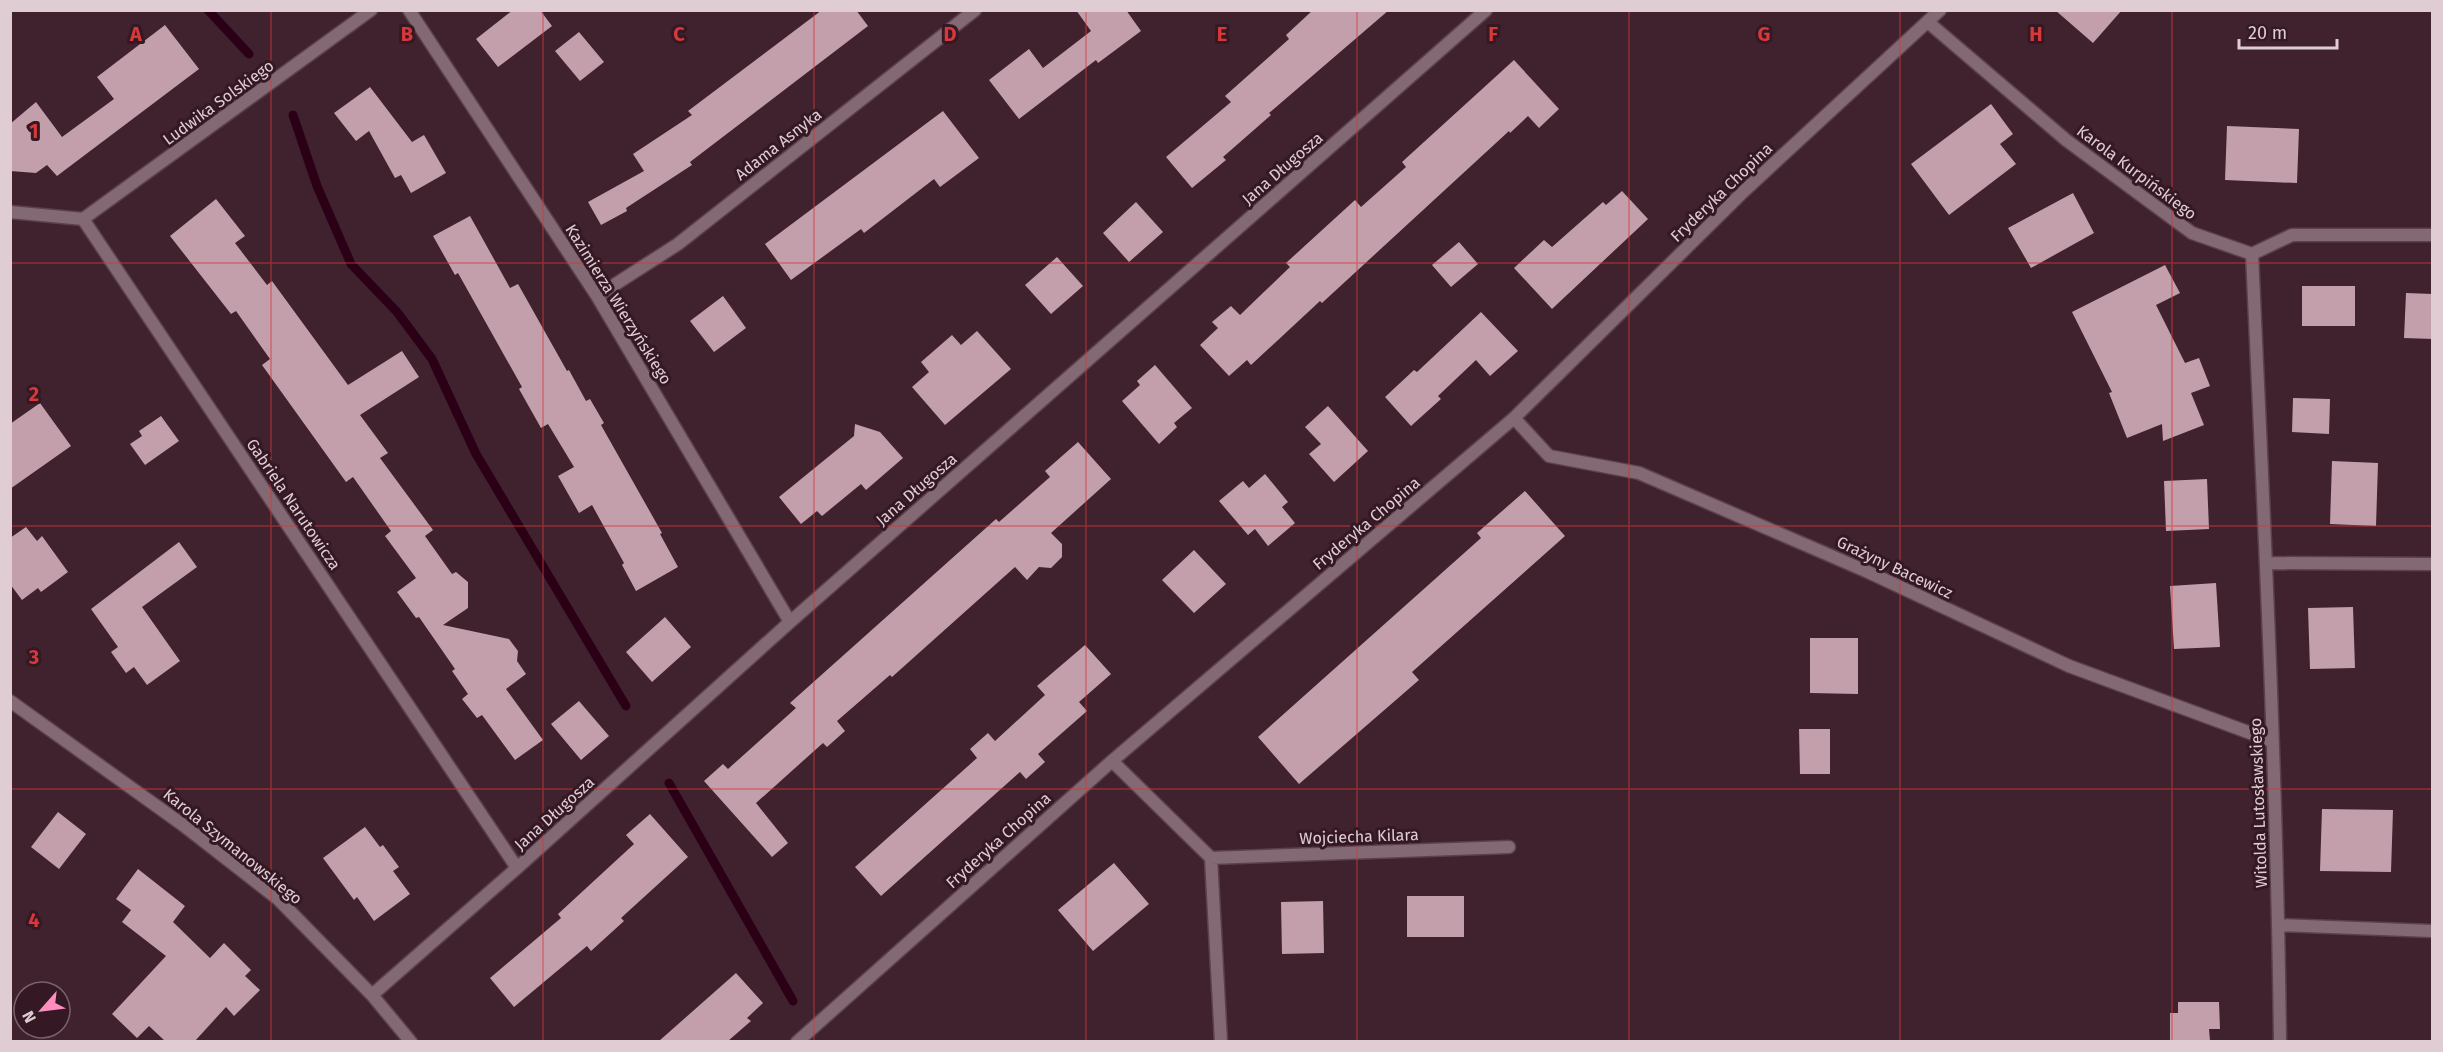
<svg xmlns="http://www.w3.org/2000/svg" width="2443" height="1052" font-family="'Fira Sans',sans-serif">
<rect width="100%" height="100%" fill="#3f222e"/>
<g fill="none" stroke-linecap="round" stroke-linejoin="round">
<path stroke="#2b0016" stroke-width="9" d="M 208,10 L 249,54
M 293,115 L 317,186 L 351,264 L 397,312 L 432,359 L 476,454 L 626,706
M 669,783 L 793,1001"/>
</g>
<path fill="#c39fac" d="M 513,10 L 540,10 L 552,26 L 498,67 L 476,39 Z
M 822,10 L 856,10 L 868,26 L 690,162 L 692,165 L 626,208 L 627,211 L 601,225 L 588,202 L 644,171 L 633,154 L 692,115 L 688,111 Z
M 1076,10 L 1126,10 L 1141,31 L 1098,63 L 1096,60 L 1019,119 L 989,80 L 1029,49 L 1043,68 L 1091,31 Z
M 1313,10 L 1389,10 L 1269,113 L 1271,115 L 1223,157 L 1226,160 L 1192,188 L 1166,157 L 1231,102 L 1225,96 L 1289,39 L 1286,35 Z
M 2055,10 L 2122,10 L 2093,43 Z
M 165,25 L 199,69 L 57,176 L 47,165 L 36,173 L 10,171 L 10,124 L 36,102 L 62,137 L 114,99 L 97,77 Z
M 579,32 L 604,62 L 580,81 L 555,51 Z
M 1514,60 L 1559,109 L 1539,128 L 1528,116 L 1510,133 L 1509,131 L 1322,303 L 1320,301 L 1251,365 L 1247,360 L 1229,376 L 1200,345 L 1218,328 L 1212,322 L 1231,306 L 1240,315 L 1290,267 L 1286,263 L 1355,200 L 1361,207 L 1406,167 L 1402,162 Z
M 370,87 L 412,142 L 424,135 L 446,173 L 411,193 L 401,175 L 395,178 L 369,131 L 356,141 L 334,113 Z
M 1991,104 L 2013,134 L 2000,144 L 2016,164 L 1949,215 L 1911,164 Z
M 943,111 L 979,158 L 940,187 L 934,179 L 864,233 L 861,229 L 791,280 L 765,244 Z
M 2227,126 L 2299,129 L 2297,183 L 2225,180 Z
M 1622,191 L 1648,219 L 1552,309 L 1514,268 L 1544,240 L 1552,247 L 1603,202 L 1606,205 Z
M 2073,193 L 2094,233 L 2031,268 L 2008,228 Z
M 216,199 L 245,236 L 235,243 L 267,285 L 272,281 L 348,385 L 402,351 L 419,377 L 360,415 L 388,453 L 380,458 L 433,530 L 425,536 L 452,574 L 456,572 L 468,582 L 468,608 L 443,625 L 509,639 L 518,651 L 517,661 L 526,674 L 506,689 L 543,740 L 515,760 L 482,715 L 477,718 L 462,699 L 468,694 L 452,671 L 455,669 L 419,617 L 416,618 L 397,592 L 416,578 L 385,536 L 391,531 L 353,477 L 346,482 L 262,365 L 270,359 L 236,311 L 231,314 L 170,236 Z
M 1136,202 L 1163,232 L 1129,262 L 1103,233 Z
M 470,216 L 510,288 L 518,284 L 567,371 L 569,370 L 586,401 L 590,399 L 604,423 L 601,425 L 662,533 L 660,534 L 678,567 L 636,591 L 622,565 L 624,563 L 592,505 L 579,513 L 558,476 L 574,467 L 548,424 L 541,428 L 519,389 L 522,387 L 458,273 L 455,275 L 433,236 Z
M 1459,242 L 1478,264 L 1451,287 L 1432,265 Z
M 1057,257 L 1083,286 L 1051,314 L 1025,285 Z
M 2165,265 L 2180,293 L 2156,305 L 2185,363 L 2199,358 L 2210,386 L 2191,393 L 2204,425 L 2163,441 L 2162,424 L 2127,438 L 2109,393 L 2112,392 L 2072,312 Z
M 2302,286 L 2355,286 L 2355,326 L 2302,326 Z
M 2406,293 L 2433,294 L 2433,339 L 2404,338 Z
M 723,296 L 746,328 L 714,352 L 690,321 Z
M 1481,312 L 1518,351 L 1490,376 L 1476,360 L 1438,396 L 1441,399 L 1411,426 L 1385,397 L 1414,370 L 1417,372 Z
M 977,331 L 1011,369 L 945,425 L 912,387 L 929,372 L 921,362 L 952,335 L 961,345 Z
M 1155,365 L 1192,408 L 1174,423 L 1177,427 L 1159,444 L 1122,401 L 1140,385 L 1137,381 Z
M 2293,398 L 2330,399 L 2329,434 L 2292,432 Z
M 40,403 L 71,446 L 10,489 L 10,424 Z
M 1328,406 L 1368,451 L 1334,482 L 1309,454 L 1321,444 L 1305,427 Z
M 161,416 L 179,441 L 145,465 L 130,444 L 142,436 L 139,431 Z
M 855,424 L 880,432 L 903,458 L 866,490 L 861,484 L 822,516 L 817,511 L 801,524 L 779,497 L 854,436 Z
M 1078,442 L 1111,479 L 1051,533 L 1062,544 L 1062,557 L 1051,568 L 1039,567 L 1027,580 L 1015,567 L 892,677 L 890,675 L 837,721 L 845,731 L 827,747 L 823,743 L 756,803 L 788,843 L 772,857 L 704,781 L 723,764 L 728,769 L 796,708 L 790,703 L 996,519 L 999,522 L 1050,477 L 1045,471 Z
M 2332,461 L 2378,463 L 2376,526 L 2330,524 Z
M 1265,474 L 1288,502 L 1282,507 L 1295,523 L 1268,546 L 1255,529 L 1248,535 L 1219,501 L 1243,481 L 1249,488 Z
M 2207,479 L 2209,529 L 2166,531 L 2164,481 Z
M 1525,491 L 1565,536 L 1412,672 L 1419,680 L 1299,784 L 1258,737 L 1481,538 L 1477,533 Z
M 26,527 L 37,541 L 42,536 L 68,572 L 41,592 L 38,588 L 22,600 L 10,584 L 10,538 Z
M 179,542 L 197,567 L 142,607 L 180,661 L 147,685 L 134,667 L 126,673 L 111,652 L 118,647 L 91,609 Z
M 1194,550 L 1226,584 L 1194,613 L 1162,580 Z
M 2216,583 L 2220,647 L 2174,649 L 2170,586 Z
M 2353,607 L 2355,668 L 2310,669 L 2308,608 Z
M 665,617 L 691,647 L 652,682 L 626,652 Z
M 1810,638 L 1858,638 L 1858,694 L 1810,693 Z
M 1085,645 L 1111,674 L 1079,702 L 1087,711 L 1038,754 L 1045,762 L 1026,779 L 1020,772 L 881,896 L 855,867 L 977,758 L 970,749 L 988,733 L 995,741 L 1045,695 L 1037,686 Z
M 579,701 L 609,736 L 581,760 L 551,724 Z
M 1799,729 L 1830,729 L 1830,774 L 1800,774 Z
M 2322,809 L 2393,810 L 2391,872 L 2320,871 Z
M 58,812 L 86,834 L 59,869 L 31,847 Z
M 650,814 L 688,857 L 621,918 L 624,921 L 591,951 L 587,946 L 514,1007 L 490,978 L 561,918 L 558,914 L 634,844 L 626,835 Z
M 365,827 L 380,847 L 383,845 L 399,867 L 393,871 L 410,894 L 374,921 L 357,897 L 354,900 L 323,858 Z
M 1114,863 L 1149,904 L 1093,951 L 1058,910 Z
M 138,869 L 185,906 L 173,922 L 210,958 L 224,943 L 251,970 L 245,976 L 260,990 L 234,1016 L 226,1007 L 195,1041 L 165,1041 L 149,1026 L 137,1038 L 112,1014 L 166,956 L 122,922 L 131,910 L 116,899 Z
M 1407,896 L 1464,896 L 1464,937 L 1407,937 Z
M 1323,901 L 1324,953 L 1282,954 L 1281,902 Z
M 736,973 L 763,1003 L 747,1018 L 751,1021 L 728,1041 L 659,1041 Z
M 2178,1002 L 2219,1002 L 2220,1029 L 2209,1029 L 2210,1041 L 2170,1041 L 2170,1013 L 2178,1013 Z"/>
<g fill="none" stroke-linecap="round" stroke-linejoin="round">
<defs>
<path id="street" d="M 409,10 L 597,296 L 790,622
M 1929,23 L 2066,140 L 2192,233 L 2252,254 L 2292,235 L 2432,235
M 10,212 L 83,219 L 517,868
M 83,219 L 371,10
M 2252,254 C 2264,517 2277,779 2280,1042
M 597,296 L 678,244 L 975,10
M 1514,418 L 1549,456 L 1639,473 L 1866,571 L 2069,666 L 2272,741
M 2266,563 L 2432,564
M 10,701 L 183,825 L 278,899 L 372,995 L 411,1042
M 1112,761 L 1211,858
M 2278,925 L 2432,931
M 372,995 L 517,868 L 790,622 L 1486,10
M 797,1042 L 1112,761 L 1514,418 L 1744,191 L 1940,10
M 1221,1042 L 1211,858 L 1509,847"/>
</defs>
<use href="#street" stroke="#5c414c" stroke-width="15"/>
<use href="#street" stroke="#836973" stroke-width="12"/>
</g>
<path fill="none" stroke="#d73839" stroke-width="1.5" stroke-opacity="0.55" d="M 271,10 L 271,1042M 543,10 L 543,1042M 814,10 L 814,1042M 1086,10 L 1086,1042M 1357,10 L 1357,1042M 1629,10 L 1629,1042M 1900,10 L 1900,1042M 2172,10 L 2172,1042M 10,263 L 2432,263M 10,526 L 2432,526M 10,789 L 2432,789"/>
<g text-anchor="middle" stroke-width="6" stroke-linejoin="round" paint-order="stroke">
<g font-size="16" fill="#e0cdd4" stroke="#341924">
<text transform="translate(218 102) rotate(-36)" y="6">Ludwika Solskiego</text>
<text transform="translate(778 144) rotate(-38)" y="6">Adama Asnyka</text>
<text transform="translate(1282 168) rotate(-41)" y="6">Jana Długosza</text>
<text transform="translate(2137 172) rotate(37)" y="6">Karola Kurpińskiego</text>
<text transform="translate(1721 192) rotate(-44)" y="6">Fryderyka Chopina</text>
<text transform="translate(619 304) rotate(58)" y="6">Kazimierza Wierzyńskiego</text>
<text transform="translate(916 489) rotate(-41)" y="6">Jana Długosza</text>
<text transform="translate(294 504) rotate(56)" y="6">Gabriela Narutowicza</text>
<text transform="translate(1366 523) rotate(-40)" y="6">Fryderyka Chopina</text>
<text transform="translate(1895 567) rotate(25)" y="6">Grażyny Bacewicz</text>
<text transform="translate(2258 803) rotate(-92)" y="6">Witolda Lutosławskiego</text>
<text transform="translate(554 813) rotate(-42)" y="6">Jana Długosza</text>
<text transform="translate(1359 836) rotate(-2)" y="6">Wojciecha Kilara</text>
<text transform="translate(998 840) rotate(-42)" y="6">Fryderyka Chopina</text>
<text transform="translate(233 846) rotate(39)" y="6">Karola Szymanowskiego</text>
</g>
</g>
<g font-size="20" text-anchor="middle" font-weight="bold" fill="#d73839" stroke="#341924" stroke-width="6" stroke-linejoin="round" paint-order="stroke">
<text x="136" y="41">A</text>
<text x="407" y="41">B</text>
<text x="679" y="41">C</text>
<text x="950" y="41">D</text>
<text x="1222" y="41">E</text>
<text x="1493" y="41">F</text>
<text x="1764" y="41">G</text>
<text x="2036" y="41">H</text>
<text x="34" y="138">1</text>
<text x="34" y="401">2</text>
<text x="34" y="664">3</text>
<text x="34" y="927">4</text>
</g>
<rect width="2443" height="1052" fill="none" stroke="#e0cdd4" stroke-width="24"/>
<g transform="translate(42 1010) rotate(242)"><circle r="28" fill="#341924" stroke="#79616a" stroke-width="1.5"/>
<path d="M0-4.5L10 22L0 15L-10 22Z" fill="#fd8ebe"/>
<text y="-9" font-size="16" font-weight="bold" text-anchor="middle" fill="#e0cdd4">N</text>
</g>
<path d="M2239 39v9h98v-9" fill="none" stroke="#e0cdd4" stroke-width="3"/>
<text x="2248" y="39" font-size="18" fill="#e0cdd4" stroke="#341924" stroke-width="4.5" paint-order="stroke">20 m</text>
</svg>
